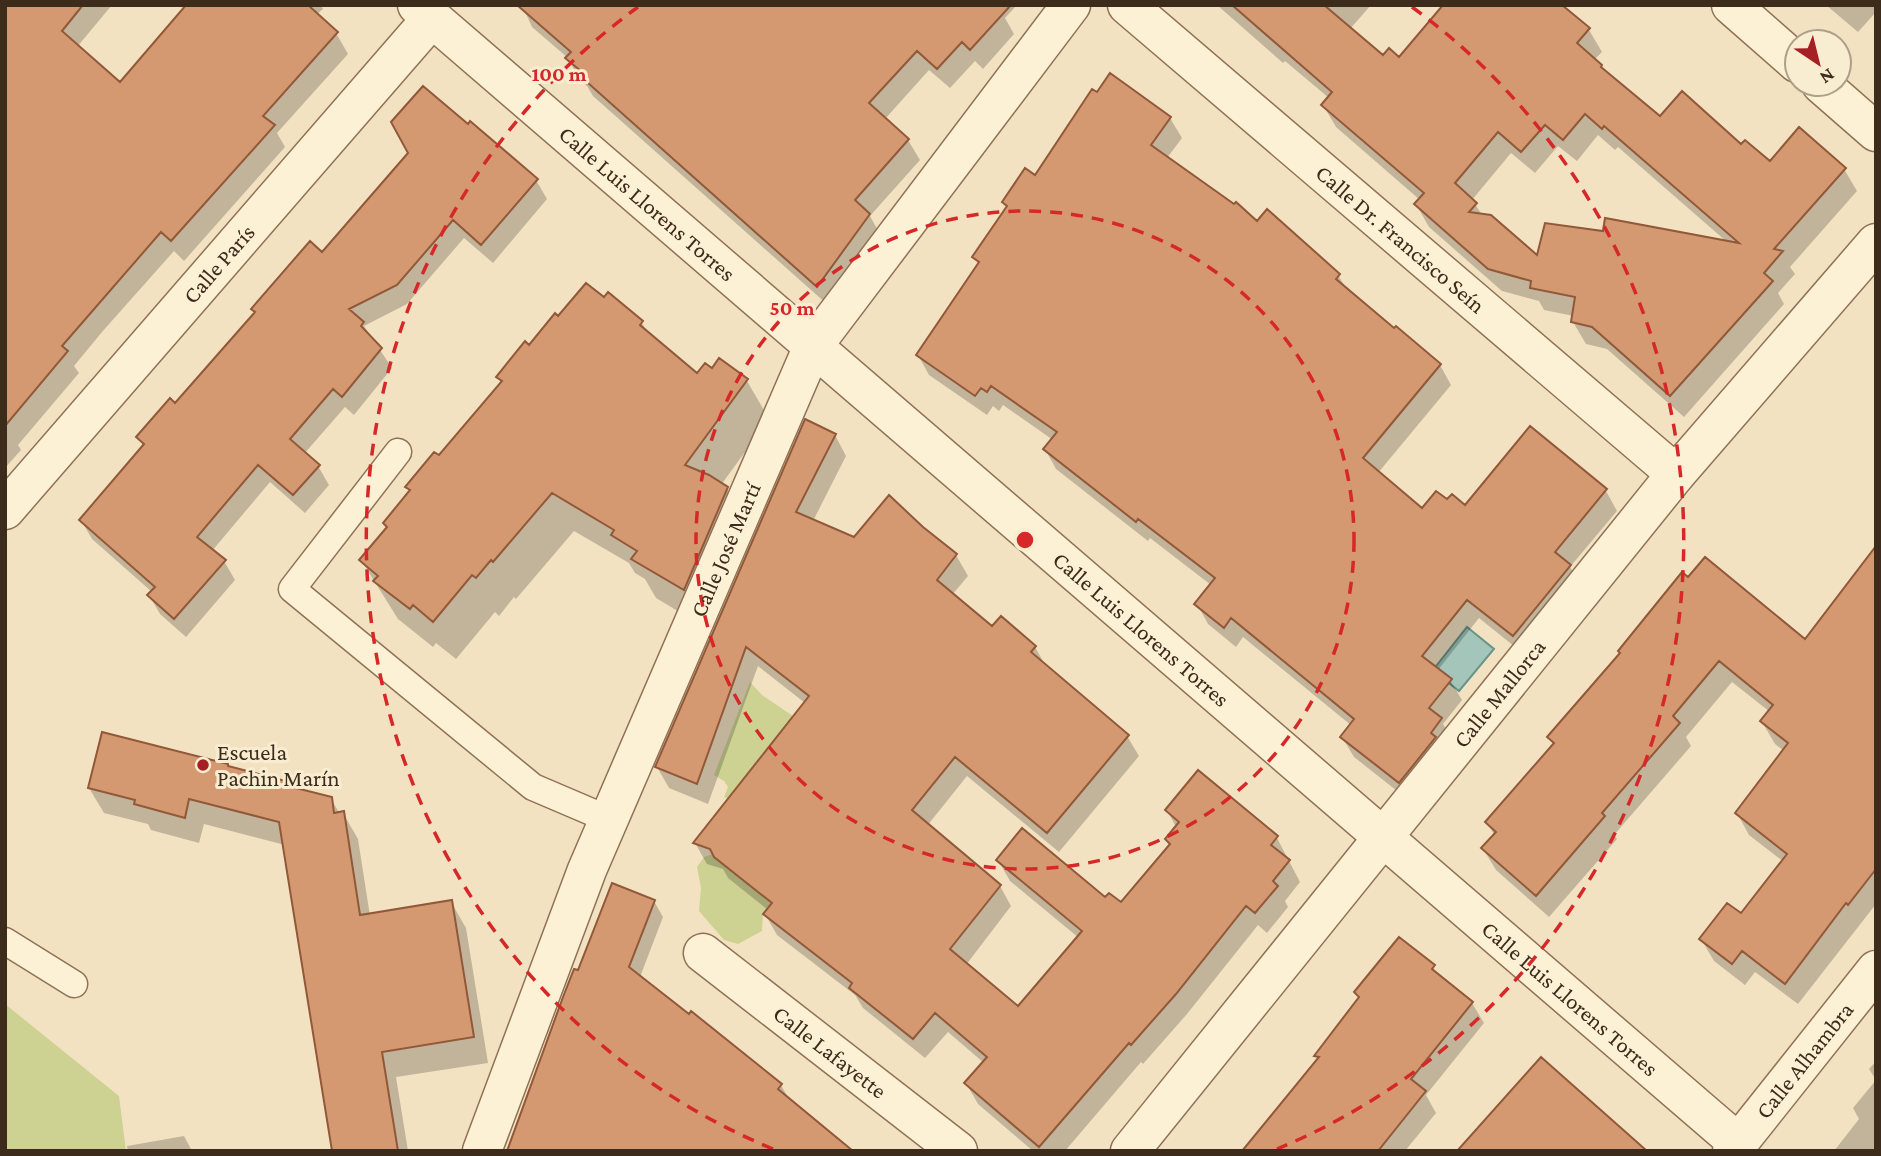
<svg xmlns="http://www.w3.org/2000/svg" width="1881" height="1156" font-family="'Crimson Pro',serif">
<rect width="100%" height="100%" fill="#f3e2c1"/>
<path fill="#cdd293" d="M 750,682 L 762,695 L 793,716 L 728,799 L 724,797 L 728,787 L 724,781 L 714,775 Z
M 713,854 L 741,878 L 744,876 L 775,898 L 763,914 L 762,931 L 738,944 L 724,940 L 699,911 L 701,888 L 697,867 L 704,857 Z
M 5,1004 L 119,1096 L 126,1151 L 5,1151 Z"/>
<path fill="#a4c5ba" stroke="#699488" stroke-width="2" d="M 1467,627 L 1494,649 L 1459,691 L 1433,670 Z"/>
<path fill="#0003" fill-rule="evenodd" d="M 5,5 L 112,5 L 77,47 L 120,84 L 213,5 L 321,5 L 323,9 L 316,15 L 336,33 L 348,54 L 277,133 L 285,147 L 184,261 L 174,251 L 102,332 L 74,366 L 79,373 L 18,445 L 21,450 L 5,468 Z
M 522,5 L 1017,5 L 1005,18 L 1014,34 L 983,69 L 975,61 L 950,88 L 929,70 L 885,119 L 908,140 L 920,160 L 870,216 L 881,236 L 829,306 L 593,96 L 587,86 L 579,79 L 568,58 L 532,27 Z
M 1217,5 L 1371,5 L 1350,29 L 1383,58 L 1399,59 L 1560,5 L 1589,30 L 1602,52 L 1594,60 L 1604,71 L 1660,118 L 1742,146 L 1770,163 L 1844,169 L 1857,191 L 1790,267 L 1795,274 L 1778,293 L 1784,304 L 1684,417 L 1607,349 L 1586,344 L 1573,322 L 1574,316 L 1544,310 L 1539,301 L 1502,291 L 1429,227 L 1416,204 L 1420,200 L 1336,127 L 1323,105 L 1329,98 L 1285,61 L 1283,63 ZM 1598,135 L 1615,150 L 1618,147 L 1727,242 L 1604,233 L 1538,259 L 1483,216 L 1472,200 L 1511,153 L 1535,173 L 1558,146 L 1577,161 Z
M 1826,5 L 1876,5 L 1876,12 L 1858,32 Z
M 1170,118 L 1182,138 L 1167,158 L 1258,223 L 1338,275 L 1347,290 L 1440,365 L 1451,385 L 1378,473 L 1422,510 L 1447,502 L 1465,508 L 1530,429 L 1606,491 L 1617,511 L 1570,567 L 1581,587 L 1525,655 L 1479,618 L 1438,670 L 1450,680 L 1462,700 L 1443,724 L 1452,739 L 1411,802 L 1354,757 L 1342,737 L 1352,726 L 1243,637 L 1236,647 L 1208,624 L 1197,604 L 1211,585 L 1150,538 L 1148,541 L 1056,469 L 1045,449 L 1053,440 L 1003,405 L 999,411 L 993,406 L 987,415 L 929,375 L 918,355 L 979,265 L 974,257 L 1007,209 L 1004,202 L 1035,178 Z
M 536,180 L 547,199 L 493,263 L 464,238 L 407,304 L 364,326 L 392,368 L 354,415 L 345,407 L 304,454 L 318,466 L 329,485 L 305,513 L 270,482 L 212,551 L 224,561 L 235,580 L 186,637 L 160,614 L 149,595 L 152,592 L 92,539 L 81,520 L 144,447 L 138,437 L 175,405 L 256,313 L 253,309 L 322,254 Z
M 559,318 L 642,323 L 649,335 L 698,376 L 712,370 L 719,361 L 747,381 L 769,419 L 721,485 L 727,489 L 749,527 L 706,628 L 656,598 L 645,579 L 635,573 L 629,563 L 574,531 L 516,599 L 514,597 L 499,616 L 495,612 L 456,659 L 436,643 L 433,647 L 398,619 L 361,560 L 388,528 L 385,524 L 410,492 L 408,487 L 440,458 L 502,384 L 498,377 Z
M 835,435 L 846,456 L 813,521 L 854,539 L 922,529 L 956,555 L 968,576 L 952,595 L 992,629 L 1035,647 L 1047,668 L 1127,736 L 1139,756 L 1059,852 L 967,776 L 927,826 L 1000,886 L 1011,906 L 966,965 L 1018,1009 L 1079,938 L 1010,881 L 998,860 L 1121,904 L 1171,846 L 1167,839 L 1176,827 L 1167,810 L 1198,772 L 1277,838 L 1300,882 L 1285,901 L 1288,907 L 1267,933 L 1258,925 L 1187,1014 L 1143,1064 L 1141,1062 L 1065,1151 L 1033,1151 L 978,1104 L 966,1083 L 984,1063 L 948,1032 L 925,1058 L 863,1008 L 855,995 L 777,935 L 765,914 L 768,910 L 728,878 L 723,869 L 707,864 L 695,843 L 805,703 L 758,666 L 708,804 L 669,788 L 657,767 Z
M 1876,549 L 1876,904 L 1798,1004 L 1755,972 L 1745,985 L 1714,961 L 1701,939 L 1741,916 L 1784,862 L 1749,835 L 1737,813 L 1784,751 L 1775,744 L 1762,722 L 1770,712 L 1732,682 L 1686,737 L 1691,746 L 1614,835 L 1617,839 L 1549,917 L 1496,870 L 1483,849 L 1495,836 L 1487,823 L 1554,746 L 1549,737 L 1622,655 L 1805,641 Z
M 229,768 L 292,785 L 295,790 L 331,799 L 340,814 L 343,813 L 358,839 L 370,916 L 451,902 L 466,928 L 488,1063 L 396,1077 L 408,1151 L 334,1151 L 285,845 L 204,824 L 199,843 L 151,830 L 148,824 L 104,813 L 89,788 Z
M 654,901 L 663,917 L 640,977 L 781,1085 L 790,1101 L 579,973 Z
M 1433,967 L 1439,977 L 1472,1003 L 1484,1023 L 1426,1095 L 1436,1113 L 1405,1151 L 1244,1151 L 1318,1060 L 1316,1056 L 1360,999 L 1356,993 Z
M 1876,1061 L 1876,1080 L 1869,1069 Z
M 1876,1080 L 1876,1151 L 1834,1151 L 1859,1119 L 1853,1108 Z
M 184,1136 L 192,1151 L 128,1151 L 127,1146 Z"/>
<path fill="#d59972" stroke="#915939" stroke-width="2" fill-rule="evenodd" d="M 5,5 L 83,5 L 62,31 L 120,82 L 186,5 L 308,5 L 338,32 L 263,116 L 275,125 L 171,241 L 161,232 L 62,346 L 68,351 L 5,426 Z
M 517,5 L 1011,5 L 970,50 L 962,42 L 937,69 L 917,51 L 869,103 L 909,139 L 855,200 L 870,214 L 817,287 L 579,75 L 582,72 L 565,58 L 571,52 Z
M 1232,5 L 1324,5 L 1383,55 L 1389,48 L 1399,57 L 1443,5 L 1562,5 L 1590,28 L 1577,43 L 1602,65 L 1601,67 L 1660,116 L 1682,91 L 1741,144 L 1745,140 L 1770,161 L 1799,127 L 1846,168 L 1774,249 L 1783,251 L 1764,273 L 1773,281 L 1670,396 L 1592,327 L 1571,322 L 1575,297 L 1530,288 L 1531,281 L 1488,269 L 1414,204 L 1424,193 L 1321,105 L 1332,92 ZM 1585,114 L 1602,129 L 1604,126 L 1739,243 L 1605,218 L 1603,231 L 1545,223 L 1537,255 L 1491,215 L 1469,212 L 1477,203 L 1455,183 L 1498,132 L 1521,152 L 1545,125 L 1563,140 Z
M 1110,73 L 1171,117 L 1151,145 L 1234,204 L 1236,202 L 1257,221 L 1267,209 L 1340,274 L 1336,279 L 1394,328 L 1396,326 L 1441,364 L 1363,458 L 1422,508 L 1436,491 L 1447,499 L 1452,494 L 1465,505 L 1530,426 L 1607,489 L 1555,552 L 1571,565 L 1513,636 L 1467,600 L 1422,656 L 1452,679 L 1429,708 L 1442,718 L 1431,733 L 1436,737 L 1399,783 L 1340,737 L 1354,719 L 1231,618 L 1224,628 L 1194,604 L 1215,578 L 1138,519 L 1136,522 L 1043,449 L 1057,432 L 991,386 L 987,392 L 981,388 L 975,396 L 916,355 L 979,262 L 972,257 L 1007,206 L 1002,202 L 1025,168 L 1035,175 L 1092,89 L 1097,92 Z
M 423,86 L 468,124 L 470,121 L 538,179 L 481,245 L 453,220 L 397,285 L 349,309 L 364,322 L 361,326 L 382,348 L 342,397 L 333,389 L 290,439 L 320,465 L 293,495 L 258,465 L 197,537 L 226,560 L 174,619 L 147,595 L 155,587 L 79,520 L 144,444 L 136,437 L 170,398 L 175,403 L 255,312 L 251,309 L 310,241 L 322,252 L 408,153 L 391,122 Z
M 586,283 L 604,297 L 608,292 L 643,321 L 640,325 L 697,373 L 705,363 L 712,368 L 719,358 L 748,379 L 685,465 L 709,475 L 728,487 L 684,590 L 631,559 L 637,551 L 611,535 L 614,530 L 552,493 L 493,562 L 491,560 L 476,578 L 472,575 L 433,622 L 413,605 L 410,609 L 373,581 L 378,576 L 359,560 L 387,527 L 383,523 L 410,490 L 405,487 L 434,452 L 439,455 L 502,381 L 496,377 L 525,341 L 529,345 L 555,313 L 558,316 Z
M 805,419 L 836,434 L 796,512 L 854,537 L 889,495 L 923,527 L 957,554 L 937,580 L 992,626 L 1001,616 L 1036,646 L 1031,652 L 1129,735 L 1047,833 L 955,757 L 912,810 L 1001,885 L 950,949 L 1018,1006 L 1082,931 L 996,860 L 1022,828 L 1105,897 L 1109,893 L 1121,902 L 1170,844 L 1165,839 L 1179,822 L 1165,810 L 1198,770 L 1278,836 L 1271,845 L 1290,860 L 1273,881 L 1278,886 L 1255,913 L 1246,906 L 1176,994 L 1131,1045 L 1129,1043 L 1039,1147 L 964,1083 L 987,1057 L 935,1013 L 913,1039 L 849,988 L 852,983 L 763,914 L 772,903 L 714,857 L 710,849 L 693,843 L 809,696 L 746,647 L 697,784 L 655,767 Z
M 1876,546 L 1876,869 L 1848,905 L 1846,903 L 1785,984 L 1742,951 L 1732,964 L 1699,939 L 1727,903 L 1741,913 L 1787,854 L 1735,813 L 1788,743 L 1760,721 L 1773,705 L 1719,661 L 1673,716 L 1680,723 L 1602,813 L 1605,816 L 1536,896 L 1481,848 L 1496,832 L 1485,822 L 1554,743 L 1547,737 L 1620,653 L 1618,651 L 1682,572 L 1688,577 L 1705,557 L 1805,639 Z
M 102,732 L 228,764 L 228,766 L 293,783 L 292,787 L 332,797 L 334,813 L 344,811 L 360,915 L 452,900 L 474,1037 L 382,1052 L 398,1151 L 332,1151 L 279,822 L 189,799 L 185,818 L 134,804 L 135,800 L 88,788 Z
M 612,883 L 655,900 L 629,967 L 689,1014 L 691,1011 L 782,1084 L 778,1089 L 853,1151 L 507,1151 L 563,997 L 574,969 L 578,970 Z
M 1399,937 L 1435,965 L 1432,969 L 1473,1002 L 1411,1079 L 1426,1091 L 1378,1151 L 1242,1151 L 1319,1057 L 1314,1056 L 1359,997 L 1354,992 Z
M 1541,1057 L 1647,1151 L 1457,1151 Z"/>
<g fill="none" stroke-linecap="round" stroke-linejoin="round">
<defs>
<path id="lane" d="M 398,452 L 292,589 L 533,787 L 608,819
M 5,941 L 74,984"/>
<g id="street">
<path id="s1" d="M 417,5 L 1738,1143"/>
<path id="s2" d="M 1127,5 L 1676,474"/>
<path d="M 1731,5 L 1797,63"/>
<path d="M 1821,84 L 1876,132"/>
<path id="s3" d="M 5,510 L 432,18"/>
<path id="s4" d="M 703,953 L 958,1151"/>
<path id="s5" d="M 482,1151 L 587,870 L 813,346 L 1071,5"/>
<path id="s6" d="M 1130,1151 L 1676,474 L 1876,243"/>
<path id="s7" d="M 1732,1151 L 1876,970"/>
</g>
</defs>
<use href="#lane" stroke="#8f7256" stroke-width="29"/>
<use href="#street" stroke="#8f7256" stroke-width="41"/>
<use href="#lane" stroke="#fcf0d5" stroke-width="26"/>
<use href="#street" stroke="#fcf0d5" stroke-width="38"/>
</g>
<g fill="none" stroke="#d62828" stroke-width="3.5" stroke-dasharray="12 9">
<circle cx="1025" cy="540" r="329"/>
<path d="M773 1149A659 659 0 0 1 638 7M1412 7A659 659 0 0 1 1277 1149"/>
</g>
<circle fill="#a51f24" stroke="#f9edd1" stroke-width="2.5" cx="203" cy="765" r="7"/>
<g text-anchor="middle" stroke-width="6" stroke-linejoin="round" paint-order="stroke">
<g font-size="23" fill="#3d2b1c" stroke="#f9edd1">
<text dy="8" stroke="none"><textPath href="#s1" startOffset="304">Calle Luis Llorens Torres</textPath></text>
<text dy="8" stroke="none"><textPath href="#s2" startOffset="360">Calle Dr. Francisco Seín</textPath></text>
<text dy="8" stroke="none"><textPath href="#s3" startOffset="326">Calle París</textPath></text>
<text dy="8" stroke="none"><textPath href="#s5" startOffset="649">Calle José Martí</textPath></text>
<text dy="8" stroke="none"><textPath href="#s1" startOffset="956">Calle Luis Llorens Torres</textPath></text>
<text dy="8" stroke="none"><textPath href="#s6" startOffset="588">Calle Mallorca</textPath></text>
<text dy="8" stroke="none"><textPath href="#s1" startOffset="1522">Calle Luis Llorens Torres</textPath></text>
<text dy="8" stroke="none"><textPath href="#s4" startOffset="161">Calle Lafayette</textPath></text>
<text dy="8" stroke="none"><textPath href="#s7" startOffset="116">Calle Alhambra</textPath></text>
</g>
<g font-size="23" fill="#3d2b1c" stroke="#f9edd1" text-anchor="start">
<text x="217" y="760">Escuela<tspan x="217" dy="26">Pachin Marín</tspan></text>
</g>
</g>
<circle cx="1025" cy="540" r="10" fill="#d62828" stroke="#f9edd1" stroke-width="3.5"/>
<g font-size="21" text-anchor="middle" font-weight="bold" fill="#d62828" stroke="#f9edd1" stroke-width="6" stroke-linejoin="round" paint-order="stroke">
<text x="559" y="81">100 m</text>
<text x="792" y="315">50 m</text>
</g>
<rect width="1881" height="1156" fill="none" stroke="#3d2b1c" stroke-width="14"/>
<g transform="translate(1818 63) rotate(145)"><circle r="33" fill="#f9edd1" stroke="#ae9f89" stroke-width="2"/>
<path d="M0-5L12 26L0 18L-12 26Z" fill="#a51f24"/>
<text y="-10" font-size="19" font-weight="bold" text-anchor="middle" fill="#3d2b1c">N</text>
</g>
</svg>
